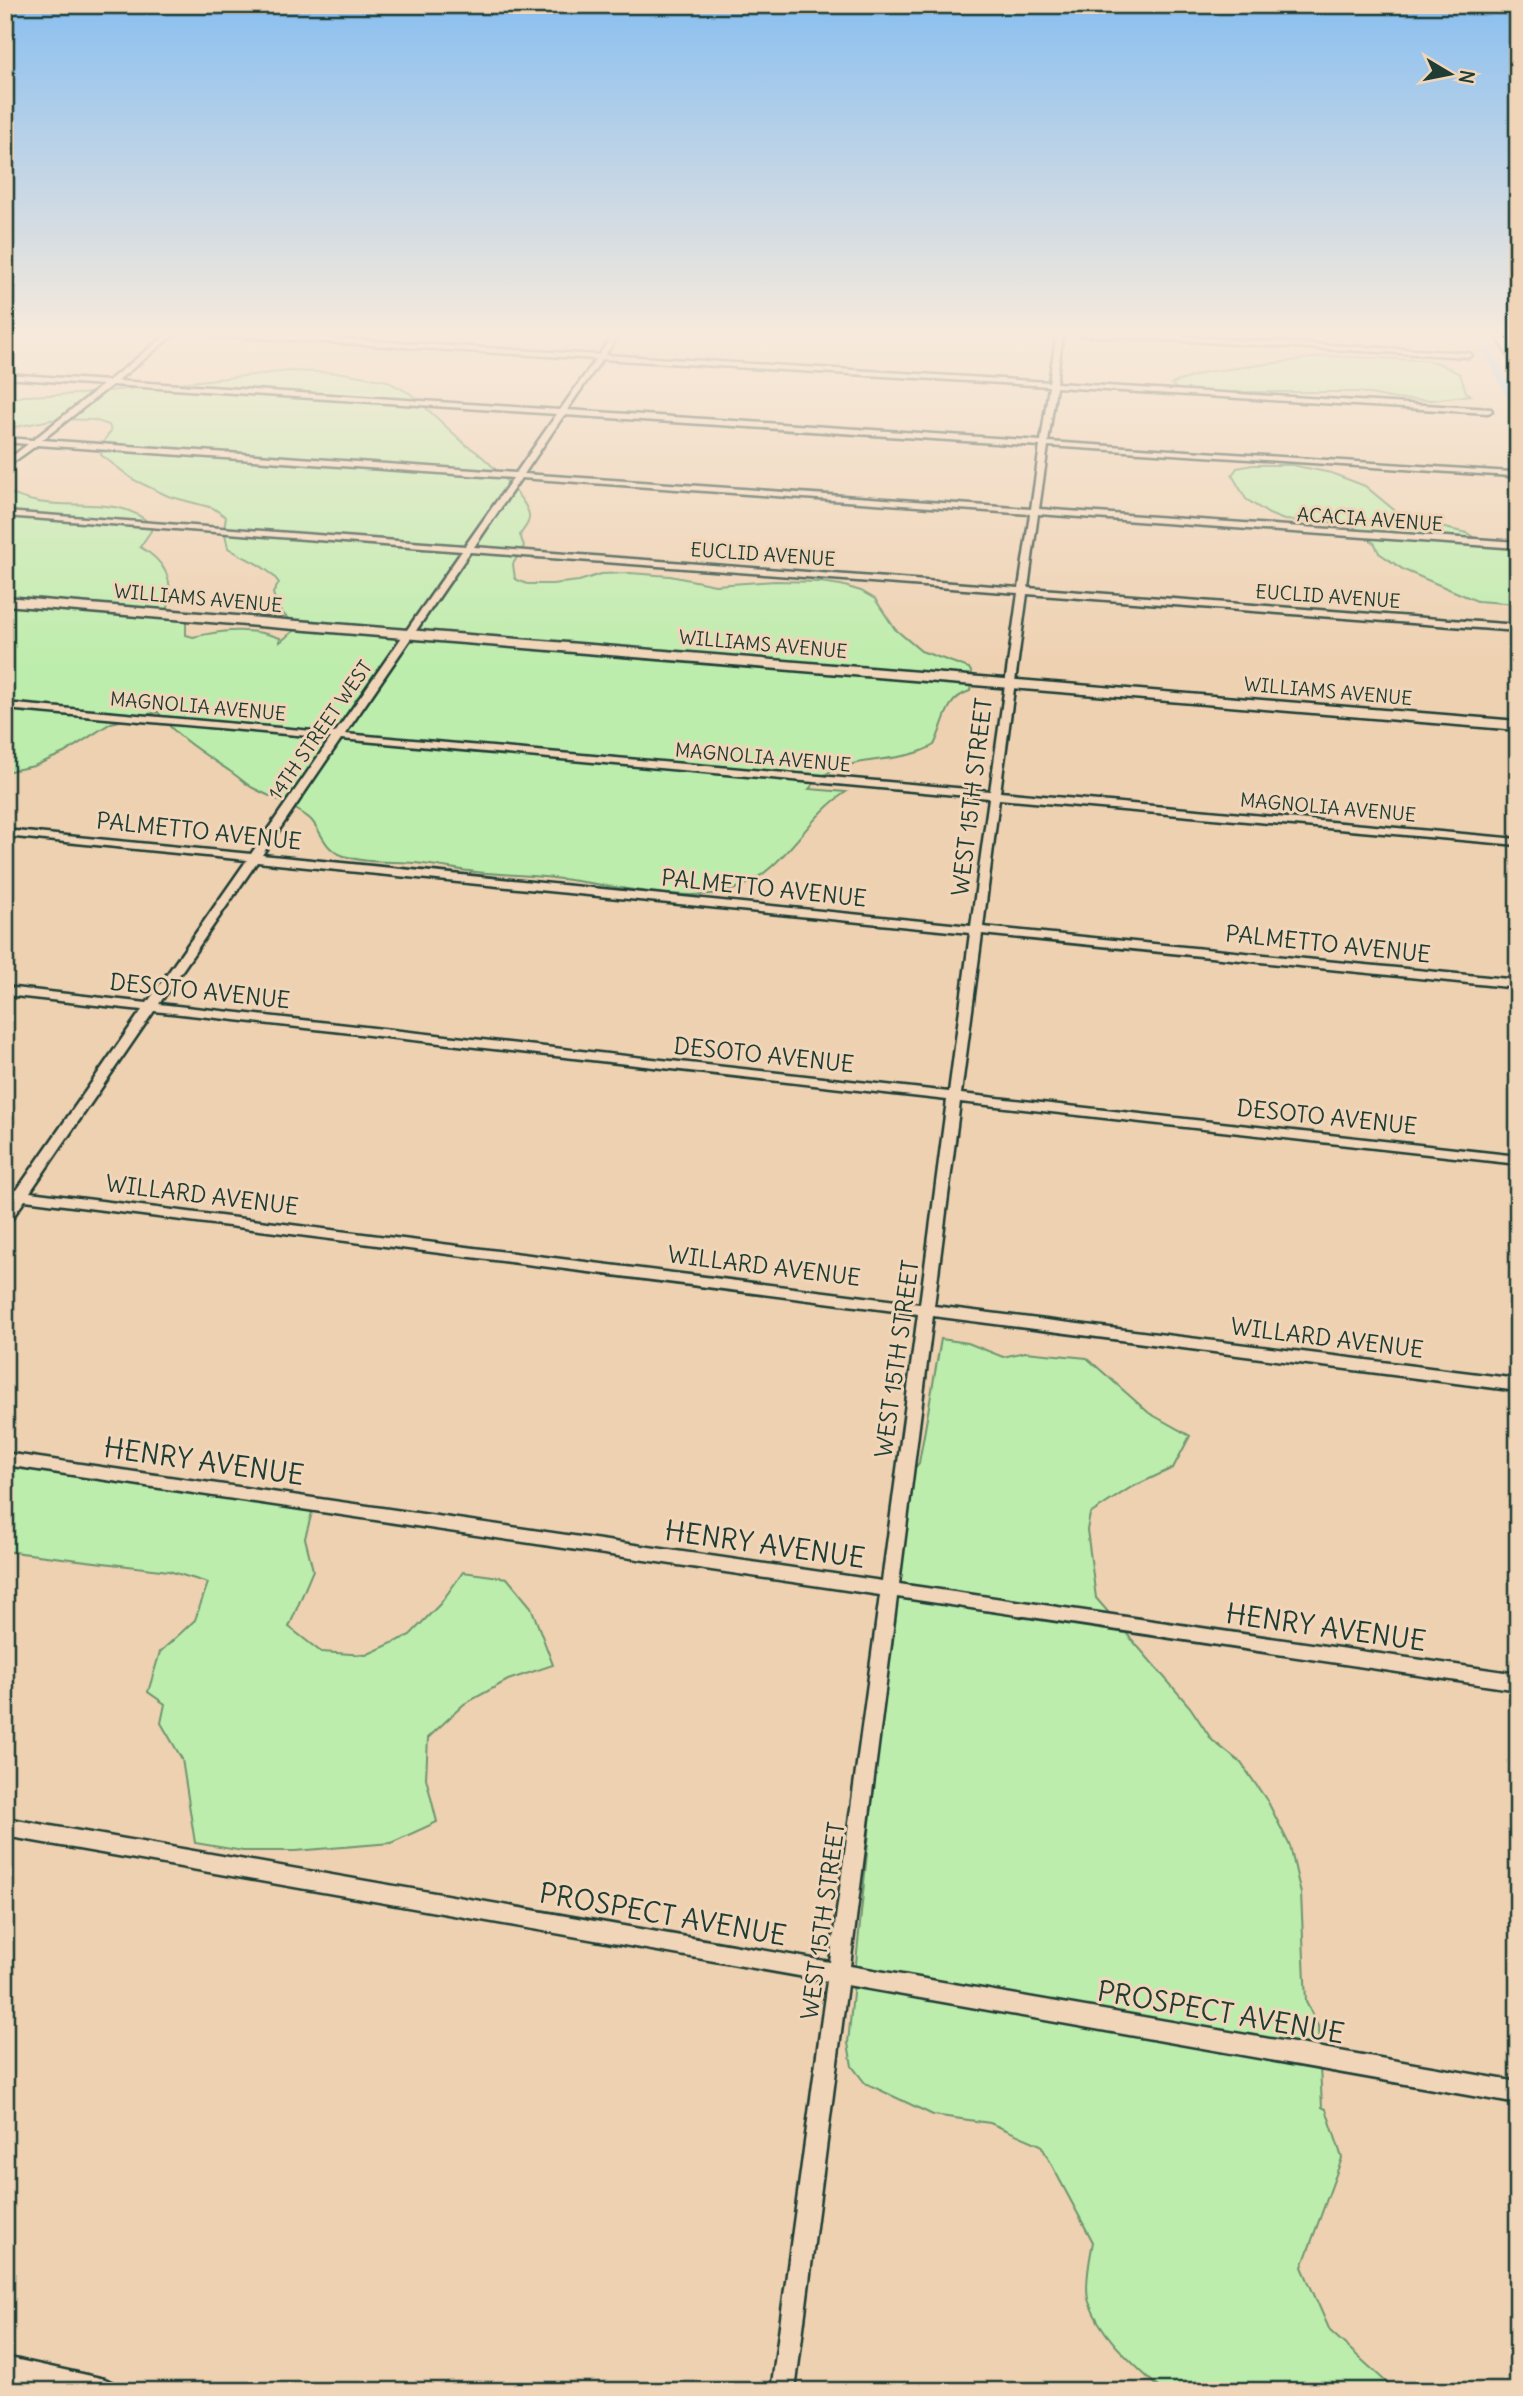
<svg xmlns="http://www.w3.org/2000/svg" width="1523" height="2396" font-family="Delius,sans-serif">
<rect width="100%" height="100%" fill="#eed1b1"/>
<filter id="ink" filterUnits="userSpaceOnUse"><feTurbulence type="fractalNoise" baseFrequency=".0143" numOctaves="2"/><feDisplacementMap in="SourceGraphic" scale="14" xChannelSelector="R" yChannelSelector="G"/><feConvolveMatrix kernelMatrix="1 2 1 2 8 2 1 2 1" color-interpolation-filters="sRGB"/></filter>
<g filter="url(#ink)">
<path fill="#bdedac" stroke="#6e9570" stroke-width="2" d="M 1329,356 L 1420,360 L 1438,363 L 1460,374 L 1466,392 L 1471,395 L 1432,400 L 1396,399 L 1360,392 L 1197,392 L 1179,391 L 1171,384 L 1206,372 Z
M 290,371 L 344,373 L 387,381 L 411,394 L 467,446 C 481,452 527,499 529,515 C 530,523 524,528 520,535 L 524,546 L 513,564 L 515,579 L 527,584 L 552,584 L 579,581 L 601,574 L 630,573 L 670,576 L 715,585 L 775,581 L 820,582 L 841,585 L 861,591 L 875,599 L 895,629 L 921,651 L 969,668 L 974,677 L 292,623 L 277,607 L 273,593 L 279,583 C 267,565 246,560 228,548 L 224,529 L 226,517 L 213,508 L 168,496 L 134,480 L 101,455 L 105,439 L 111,431 L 109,425 L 94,420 L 56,419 L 5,429 L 5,401 L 23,396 L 81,394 Z
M 1253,465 L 1292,465 L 1331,473 L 1365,486 L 1405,519 L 1467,533 L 1476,539 L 1518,552 L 1518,604 L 1477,601 L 1404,570 L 1379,553 L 1375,544 L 1349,523 L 1284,520 L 1269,514 L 1246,499 L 1232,475 L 1237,468 Z
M 5,490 C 50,519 116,488 151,525 L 151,531 L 140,547 C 165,561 174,579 168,608 L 181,613 L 5,599 Z
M 5,604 L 186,619 L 186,635 L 193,637 C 223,630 251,627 280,638 L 280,642 L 295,630 L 293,627 L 971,683 L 970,691 C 944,699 945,724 934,745 C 896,768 840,750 809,789 L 846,792 C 804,819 784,872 735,889 C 690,905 608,884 561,879 C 532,875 504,875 476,872 C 458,870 441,866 423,864 C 396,860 364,865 339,854 C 322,846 320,827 309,818 C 292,804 272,798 253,788 C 245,784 239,777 231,772 C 206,755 176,738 158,712 L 111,723 L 64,753 L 34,766 L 5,772 Z
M 941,1339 L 968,1343 L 1003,1357 L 1025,1352 L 1087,1358 L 1149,1413 L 1190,1436 L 1173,1468 L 1130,1488 L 1090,1514 L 1087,1530 L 1096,1598 L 1190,1707 L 1212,1740 L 1241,1763 L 1268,1802 L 1290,1846 L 1301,1894 L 1306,2002 L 1318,2026 L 1322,2107 L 1326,2109 L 1342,2158 L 1302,2267 L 1330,2331 L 1385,2381 L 1403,2391 L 1162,2391 C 1135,2365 1102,2339 1089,2302 C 1084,2289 1090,2257 1093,2242 L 1041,2145 L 990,2123 L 933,2115 L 865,2083 L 852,2066 L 848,2043 L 905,1474 L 912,1471 L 919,1463 Z
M 5,1458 L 314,1505 L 305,1538 L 313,1570 L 289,1627 L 321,1652 L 366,1655 L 410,1635 L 440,1604 L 463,1572 L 507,1578 L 531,1607 L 553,1665 L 508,1680 L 464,1704 L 428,1738 L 426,1778 L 437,1822 L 391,1843 L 295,1851 L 243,1851 L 195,1843 L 182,1759 L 161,1723 L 165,1704 L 148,1692 L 160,1652 L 195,1620 L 208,1583 L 169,1571 L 5,1551 Z"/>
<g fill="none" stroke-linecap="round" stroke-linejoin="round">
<path fill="#9dd0fb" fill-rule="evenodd" d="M 1475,333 L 1483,333 L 1518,402 L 1518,413 L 1514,411 Z"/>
<defs>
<path id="street" d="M 169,333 L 176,333 L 117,381 L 560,410 L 596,359 L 208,335 L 205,333 L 242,333 L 599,355 L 614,333 L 620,333 L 605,355 L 1049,382 L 1057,333 L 1063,333 L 1056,383 L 1491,409 L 1492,411 L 1488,413 L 1056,387 L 1048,442 L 1511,472 L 1515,474 L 1511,476 L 1048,446 L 1039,509 L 1518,542 L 1518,548 L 1038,514 L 1028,588 L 1518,625 L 1518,631 L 1027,594 L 1000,792 L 1518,839 L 1518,845 L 999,799 L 983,927 L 1518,980 L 1518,988 L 982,934 L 961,1094 L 1518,1156 L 1518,1164 L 960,1102 L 934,1306 L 1518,1379 L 1518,1391 L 933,1316 L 899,1584 L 1518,1674 L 1518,1690 L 897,1597 L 850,1966 L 1518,2082 L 1518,2104 L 847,1985 L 795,2391 L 771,2391 L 827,1981 L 5,1836 L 5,1818 L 830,1962 L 880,1595 L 5,1465 L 5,1453 L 882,1581 L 918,1314 L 25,1200 L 10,1221 L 5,1223 L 5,1207 L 11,1198 L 5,1198 L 5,1188 L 17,1190 L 142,1010 L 5,995 L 5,987 L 147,1003 L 247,860 L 5,836 L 5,830 L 251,854 L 331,738 L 5,709 L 5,703 L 335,733 L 462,551 L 5,516 L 5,512 L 465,546 L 513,478 L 37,445 L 5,468 L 5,462 L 28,444 L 5,442 L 5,438 L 33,440 L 103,385 L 5,378 L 5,374 L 108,381 ZM 602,359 L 1049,386 L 1041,441 L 567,410 ZM 112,385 L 557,414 L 516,473 L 42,440 ZM 564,415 L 1040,446 L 1031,509 L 524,474 ZM 521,478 L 1030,514 L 1019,588 L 474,547 ZM 470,552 L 1018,593 L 990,791 L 345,734 ZM 341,739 L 989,798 L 971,926 L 262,855 ZM 257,862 L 970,933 L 949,1092 L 159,1004 ZM 154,1011 L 947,1100 L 920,1304 L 30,1192 Z
M 1075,333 L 1115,333 L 1469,353 L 1472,355 L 1469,357 L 1078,335 Z
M 1496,333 L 1502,333 L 1518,361 L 1518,370 L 1514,368 Z
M 5,2357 L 105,2379 L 113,2383 L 117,2391 L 49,2391 L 5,2381 Z"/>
<path id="secondary" d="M 5,597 L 1518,721 L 1518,730 L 5,605 Z"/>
</defs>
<use href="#street" stroke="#1f3d34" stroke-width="5"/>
<use href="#secondary" stroke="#1f3d34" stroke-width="5"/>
<use href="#street" fill="#f1d5b8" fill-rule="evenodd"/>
<use href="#secondary" fill="#f1d5b8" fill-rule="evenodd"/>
</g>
</g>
<linearGradient id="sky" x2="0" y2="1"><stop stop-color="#8abff0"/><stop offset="0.5" stop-color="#f7eadc"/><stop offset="1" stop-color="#f7eadc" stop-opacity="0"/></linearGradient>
<rect width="1523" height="668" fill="url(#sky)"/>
<g text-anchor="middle" stroke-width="6" stroke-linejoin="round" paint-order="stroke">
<g font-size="19" fill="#1f3d34" stroke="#f1d5b8">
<text transform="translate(1370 519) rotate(4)" y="7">ACACIA AVENUE</text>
<text transform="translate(763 554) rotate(4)" y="7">EUCLID AVENUE</text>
<text transform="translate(1328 596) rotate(4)" y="7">EUCLID AVENUE</text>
<text transform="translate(198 598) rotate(5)" y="7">WILLIAMS AVENUE</text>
<text transform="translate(763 644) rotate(5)" y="7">WILLIAMS AVENUE</text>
<text transform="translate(1328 691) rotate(5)" y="7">WILLIAMS AVENUE</text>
<text transform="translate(198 706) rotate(5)" y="7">MAGNOLIA AVENUE</text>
<text transform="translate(320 730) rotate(-55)" y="7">14TH STREET WEST</text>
<text transform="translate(763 757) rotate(5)" y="7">MAGNOLIA AVENUE</text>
<text transform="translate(1328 807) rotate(5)" y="7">MAGNOLIA AVENUE</text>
</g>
<g font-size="23" fill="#1f3d34" stroke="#f1d5b8">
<text transform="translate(972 797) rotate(-83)" y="8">WEST 15TH STREET</text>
<text transform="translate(199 831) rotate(6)" y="8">PALMETTO AVENUE</text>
<text transform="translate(764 888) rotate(6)" y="8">PALMETTO AVENUE</text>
<text transform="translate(1328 944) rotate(6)" y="8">PALMETTO AVENUE</text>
<text transform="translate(200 991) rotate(6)" y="8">DESOTO AVENUE</text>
<text transform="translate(764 1055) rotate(6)" y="8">DESOTO AVENUE</text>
<text transform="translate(1327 1117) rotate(6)" y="8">DESOTO AVENUE</text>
<text transform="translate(202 1195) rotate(7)" y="8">WILLARD AVENUE</text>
<text transform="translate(764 1266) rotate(7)" y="8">WILLARD AVENUE</text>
<text transform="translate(1327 1338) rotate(7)" y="8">WILLARD AVENUE</text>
<text transform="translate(897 1359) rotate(-82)" y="8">WEST 15TH STREET</text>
<text transform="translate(823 1921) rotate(-82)" y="8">WEST 15TH STREET</text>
</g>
<g font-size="28" fill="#1f3d34" stroke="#f1d5b8">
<text transform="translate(204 1461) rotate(8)" y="10">HENRY AVENUE</text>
<text transform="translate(765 1544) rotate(8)" y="10">HENRY AVENUE</text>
<text transform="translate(1326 1627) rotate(8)" y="10">HENRY AVENUE</text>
<text transform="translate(663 1914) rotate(10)" y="10">PROSPECT AVENUE</text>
<text transform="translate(1221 2012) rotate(10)" y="10">PROSPECT AVENUE</text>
</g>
</g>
<rect width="1523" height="2396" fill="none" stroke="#f1d5b8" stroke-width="28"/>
<rect x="14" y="14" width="1495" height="2368" fill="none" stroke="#1f3d34" stroke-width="2.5" filter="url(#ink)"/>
<g transform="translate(1450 74) rotate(100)" stroke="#f1d5b8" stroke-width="5" paint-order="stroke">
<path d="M0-5L12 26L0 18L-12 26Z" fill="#1f3d34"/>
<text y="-10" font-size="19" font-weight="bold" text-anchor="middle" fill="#1f3d34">N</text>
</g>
</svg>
